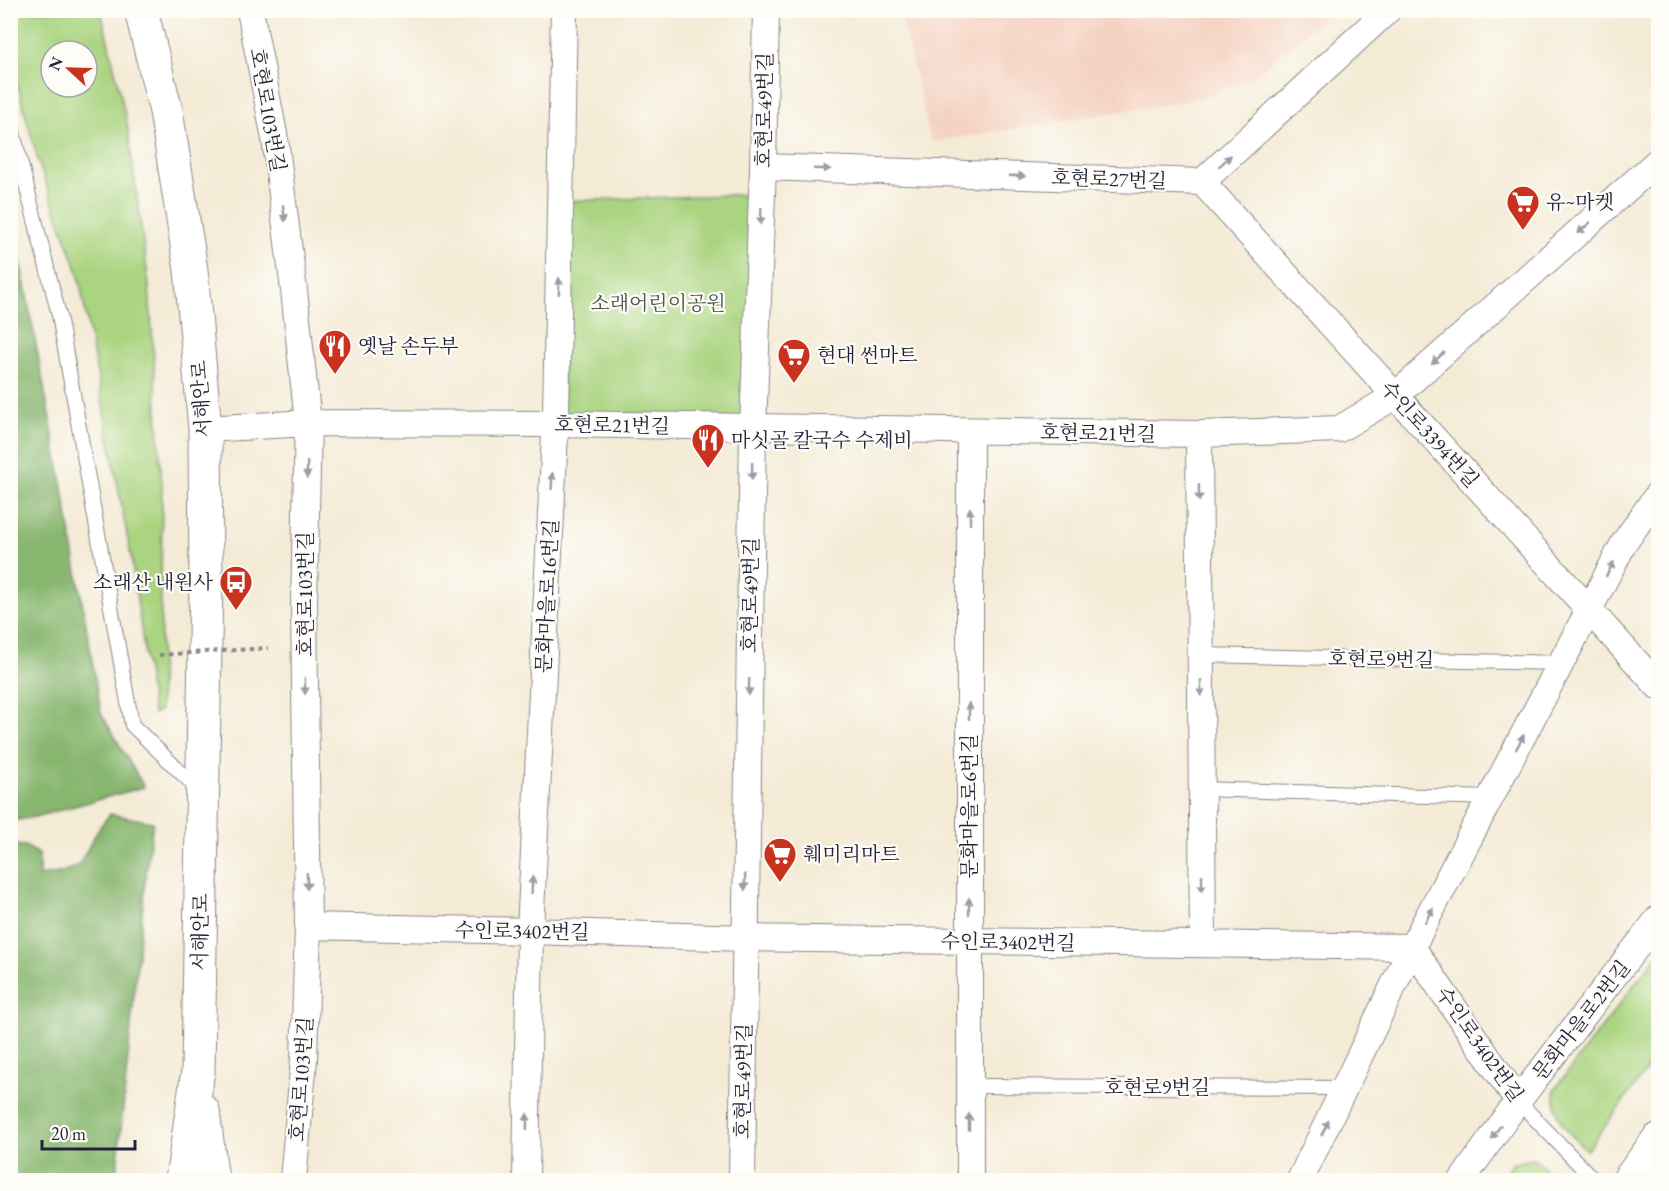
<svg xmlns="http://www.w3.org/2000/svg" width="1669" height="1191" font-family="'EB Garamond','Noto Serif KR',serif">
<rect width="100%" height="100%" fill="#fdfcf7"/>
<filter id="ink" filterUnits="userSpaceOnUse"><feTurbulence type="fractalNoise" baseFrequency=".0167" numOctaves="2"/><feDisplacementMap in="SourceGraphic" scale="12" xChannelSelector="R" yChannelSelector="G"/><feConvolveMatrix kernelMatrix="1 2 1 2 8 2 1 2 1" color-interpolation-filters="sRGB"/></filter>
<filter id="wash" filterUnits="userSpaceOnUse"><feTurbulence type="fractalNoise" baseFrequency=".008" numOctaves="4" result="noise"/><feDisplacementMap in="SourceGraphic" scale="24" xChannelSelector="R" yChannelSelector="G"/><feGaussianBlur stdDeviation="1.35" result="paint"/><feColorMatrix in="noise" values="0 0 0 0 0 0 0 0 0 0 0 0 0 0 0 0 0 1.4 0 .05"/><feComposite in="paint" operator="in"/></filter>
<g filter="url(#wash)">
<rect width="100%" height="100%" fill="#f4ebd6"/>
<path fill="#f5d3c2" d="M 900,11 L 900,10 L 1331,11 L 1254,77 L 1198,99 L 931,142 Z"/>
<path fill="#aad480" stroke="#667b5e" stroke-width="1.5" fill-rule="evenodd" d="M 10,11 L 101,11 L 127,123 L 149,286 L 162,486 L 160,711 L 153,714 L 131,556 L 78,272 L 39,164 L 11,61 ZM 51,51 L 87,51 L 87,87 L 51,87 Z
M 756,194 L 747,420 L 562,417 L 566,201 Z
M 1658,954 L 1658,1055 L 1587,1150 C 1564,1128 1556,1124 1554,1090 Z
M 1531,1159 L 1541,1163 L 1551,1177 L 1549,1180 L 1501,1180 L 1512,1164 Z"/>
<path fill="#87b66e" stroke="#546c54" stroke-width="1.5" d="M 11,211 L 63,489 L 101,713 L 144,787 L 35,817 L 11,821 Z
M 110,814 L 153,822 L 146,872 L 116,1180 L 11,1180 L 11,844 L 25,846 L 39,854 L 39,876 L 59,873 L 78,866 L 99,828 Z"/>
</g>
<g filter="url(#ink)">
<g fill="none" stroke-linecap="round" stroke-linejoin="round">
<defs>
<path id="service" d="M 10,121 L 59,315 L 132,725 L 199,790
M 1201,655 L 1561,663
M 1202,789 L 1491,798
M 969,1086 L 1344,1088
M 1518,1101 L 1594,1180"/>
<path id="minor" d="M 250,10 L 275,139 L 294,290 L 308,423 L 304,604 L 308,926 L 304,1059 L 293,1180
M 763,167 L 1202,182 L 1388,10
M 1202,182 L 1658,686
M 205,429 L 308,423 L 555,424 L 1199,434 L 1339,429 L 1395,396 L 1658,161
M 1199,434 L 1203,944
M 308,926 L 530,931 L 745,938 L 1412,947 L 1518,1101
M 526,1180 L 530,931 L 556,414 L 564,10
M 742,1180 L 753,428 L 763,167 L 766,10
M 970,1180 L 970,431
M 1300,1180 L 1412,947 L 1624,543 L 1658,494
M 1462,1180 L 1518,1101 L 1658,919"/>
<path id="secondary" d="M 141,10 L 166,111 L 191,270 L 205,429 L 206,582 L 198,1071 L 182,1180
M 203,1111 L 212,1180"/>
<path id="primary" d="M 1629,1180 L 1658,1140"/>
</defs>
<use href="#service" stroke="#8b8688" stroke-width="16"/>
<use href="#minor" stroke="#8b8688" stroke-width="28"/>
<use href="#secondary" stroke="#8b8688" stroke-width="35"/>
<use href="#primary" stroke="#8b8688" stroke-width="35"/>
<use href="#service" stroke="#fff" stroke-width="14"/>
<use href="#minor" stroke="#fff" stroke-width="26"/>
<use href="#secondary" stroke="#fff" stroke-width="33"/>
<use href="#primary" stroke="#fff" stroke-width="33"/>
<path stroke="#8b8688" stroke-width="4" stroke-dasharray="4.5 4.5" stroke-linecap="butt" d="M 159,655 L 268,648"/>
</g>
<defs><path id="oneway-solid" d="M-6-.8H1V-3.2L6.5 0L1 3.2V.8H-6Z" transform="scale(1.5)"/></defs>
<g fill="#9c9ca7">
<use href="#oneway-solid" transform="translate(1225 161) rotate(-43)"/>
<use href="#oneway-solid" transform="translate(822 169) rotate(2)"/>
<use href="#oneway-solid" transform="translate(1017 176) rotate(2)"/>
<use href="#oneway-solid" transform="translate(284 213) rotate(83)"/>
<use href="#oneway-solid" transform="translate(761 216) rotate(92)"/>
<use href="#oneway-solid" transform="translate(1584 228) rotate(138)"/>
<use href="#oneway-solid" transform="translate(559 286) rotate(-89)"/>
<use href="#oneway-solid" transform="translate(1438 358) rotate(138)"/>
<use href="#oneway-solid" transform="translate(307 470) rotate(91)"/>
<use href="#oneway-solid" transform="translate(752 471) rotate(91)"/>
<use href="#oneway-solid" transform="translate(552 481) rotate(-87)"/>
<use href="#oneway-solid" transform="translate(1199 493) rotate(89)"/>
<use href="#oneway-solid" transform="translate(970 516) rotate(-90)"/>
<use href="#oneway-solid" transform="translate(1610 569) rotate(-62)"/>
<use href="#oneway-solid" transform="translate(305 686) rotate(89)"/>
<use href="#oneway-solid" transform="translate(749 687) rotate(91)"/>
<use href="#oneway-solid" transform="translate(1201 688) rotate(90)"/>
<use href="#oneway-solid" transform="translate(969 711) rotate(-90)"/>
<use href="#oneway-solid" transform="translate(1520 742) rotate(-62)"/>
<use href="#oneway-solid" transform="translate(307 881) rotate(89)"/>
<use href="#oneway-solid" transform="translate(745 882) rotate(91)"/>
<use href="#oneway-solid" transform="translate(1202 883) rotate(90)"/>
<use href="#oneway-solid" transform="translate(532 885) rotate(-87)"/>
<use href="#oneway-solid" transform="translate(969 906) rotate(-90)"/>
<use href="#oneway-solid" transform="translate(1429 915) rotate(-62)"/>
<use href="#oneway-solid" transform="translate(527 1122) rotate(-89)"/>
<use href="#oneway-solid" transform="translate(969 1122) rotate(-90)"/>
<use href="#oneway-solid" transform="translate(1325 1128) rotate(-64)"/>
<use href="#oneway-solid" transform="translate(1496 1132) rotate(125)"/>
</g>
</g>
<defs>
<symbol id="supermarket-pin" viewBox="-11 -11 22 30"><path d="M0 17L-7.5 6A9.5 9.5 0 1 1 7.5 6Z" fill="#c8321e" stroke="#fdfcf7"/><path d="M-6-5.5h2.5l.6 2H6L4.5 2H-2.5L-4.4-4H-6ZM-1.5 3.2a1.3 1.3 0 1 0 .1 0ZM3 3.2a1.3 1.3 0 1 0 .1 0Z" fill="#fff"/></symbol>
<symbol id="restaurant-pin" viewBox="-11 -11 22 30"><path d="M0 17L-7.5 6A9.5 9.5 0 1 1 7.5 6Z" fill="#c8321e" stroke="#fdfcf7"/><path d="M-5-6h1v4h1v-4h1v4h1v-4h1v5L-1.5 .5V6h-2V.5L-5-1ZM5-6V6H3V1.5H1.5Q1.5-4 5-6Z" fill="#fff"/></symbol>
<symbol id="bus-pin" viewBox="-11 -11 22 30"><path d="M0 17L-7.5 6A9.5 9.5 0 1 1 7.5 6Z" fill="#c8321e" stroke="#fdfcf7"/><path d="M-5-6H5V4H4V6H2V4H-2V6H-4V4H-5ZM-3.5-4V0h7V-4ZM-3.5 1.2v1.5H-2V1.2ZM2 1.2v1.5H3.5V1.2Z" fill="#fff"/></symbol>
</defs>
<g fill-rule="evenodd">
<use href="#supermarket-pin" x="1504" y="183" width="38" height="52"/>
<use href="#restaurant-pin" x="316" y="327" width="38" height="52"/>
<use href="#supermarket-pin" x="775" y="336" width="38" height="52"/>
<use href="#restaurant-pin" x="689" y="421" width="38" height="52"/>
<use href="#bus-pin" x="217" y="563" width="38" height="52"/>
<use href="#supermarket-pin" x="761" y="835" width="38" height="52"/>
</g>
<g text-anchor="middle" stroke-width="4.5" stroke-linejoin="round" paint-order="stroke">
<g font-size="20" fill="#22223b" stroke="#fdfcf7">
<text transform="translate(268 110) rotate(80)" y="7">호현로103번길</text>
<text transform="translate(764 110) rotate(-89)" y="7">호현로49번길</text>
<text transform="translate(1109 179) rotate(2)" y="7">호현로27번길</text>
<text transform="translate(201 399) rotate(-94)" y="7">서해안로</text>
<text transform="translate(612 425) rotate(1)" y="7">호현로21번길</text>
<text transform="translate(1098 433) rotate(1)" y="7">호현로21번길</text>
<text transform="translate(1430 434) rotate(48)" y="7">수인로3394번길</text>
<text transform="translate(305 594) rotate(-90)" y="7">호현로103번길</text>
<text transform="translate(750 595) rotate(-89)" y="7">호현로49번길</text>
<text transform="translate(547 596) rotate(-87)" y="7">문화마을로16번길</text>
<text transform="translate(1381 659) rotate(1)" y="7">호현로9번길</text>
<text transform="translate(969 806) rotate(-90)" y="7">문화마을로6번길</text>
<text transform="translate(522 931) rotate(1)" y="7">수인로3402번길</text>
<text transform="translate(200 932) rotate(-89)" y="7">서해안로</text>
<text transform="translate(1008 942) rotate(1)" y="7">수인로3402번길</text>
<text transform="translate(1581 1020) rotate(-52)" y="7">문화마을로2번길</text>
<text transform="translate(1480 1044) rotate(55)" y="7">수인로3402번길</text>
<text transform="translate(301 1079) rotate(-86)" y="7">호현로103번길</text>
<text transform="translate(743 1081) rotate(-89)" y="7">호현로49번길</text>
<text x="1157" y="1094">호현로9번길</text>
</g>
<g font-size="20" fill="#22223b" stroke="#fdfcf7" text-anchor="start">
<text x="1546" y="209">유~마켓</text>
<text x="358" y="353">옛날 손두부</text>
<text x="817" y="362">현대 썬마트</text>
<text x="731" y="447">마싯골 칼국수 수제비</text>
<text x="213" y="589" text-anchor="end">소래산 내원사</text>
<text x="803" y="861">훼미리마트</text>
</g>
<g font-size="20" fill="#4b5750" stroke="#fdfcf7">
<text x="658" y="310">소래어린이공원</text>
</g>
</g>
<rect width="1669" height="1191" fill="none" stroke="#fdfcf7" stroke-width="36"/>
<g transform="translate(69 69) rotate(292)"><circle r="28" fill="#fdfcf7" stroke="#a5a5ac" stroke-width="1.5"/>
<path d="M0-4.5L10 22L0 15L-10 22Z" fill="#c8321e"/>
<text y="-9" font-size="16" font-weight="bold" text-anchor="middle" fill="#22223b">N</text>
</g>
<path d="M42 1140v9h93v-9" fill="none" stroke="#22223b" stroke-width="3"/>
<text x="51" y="1140" font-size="18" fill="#22223b" stroke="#fdfcf7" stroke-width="4.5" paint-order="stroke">20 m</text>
</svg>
